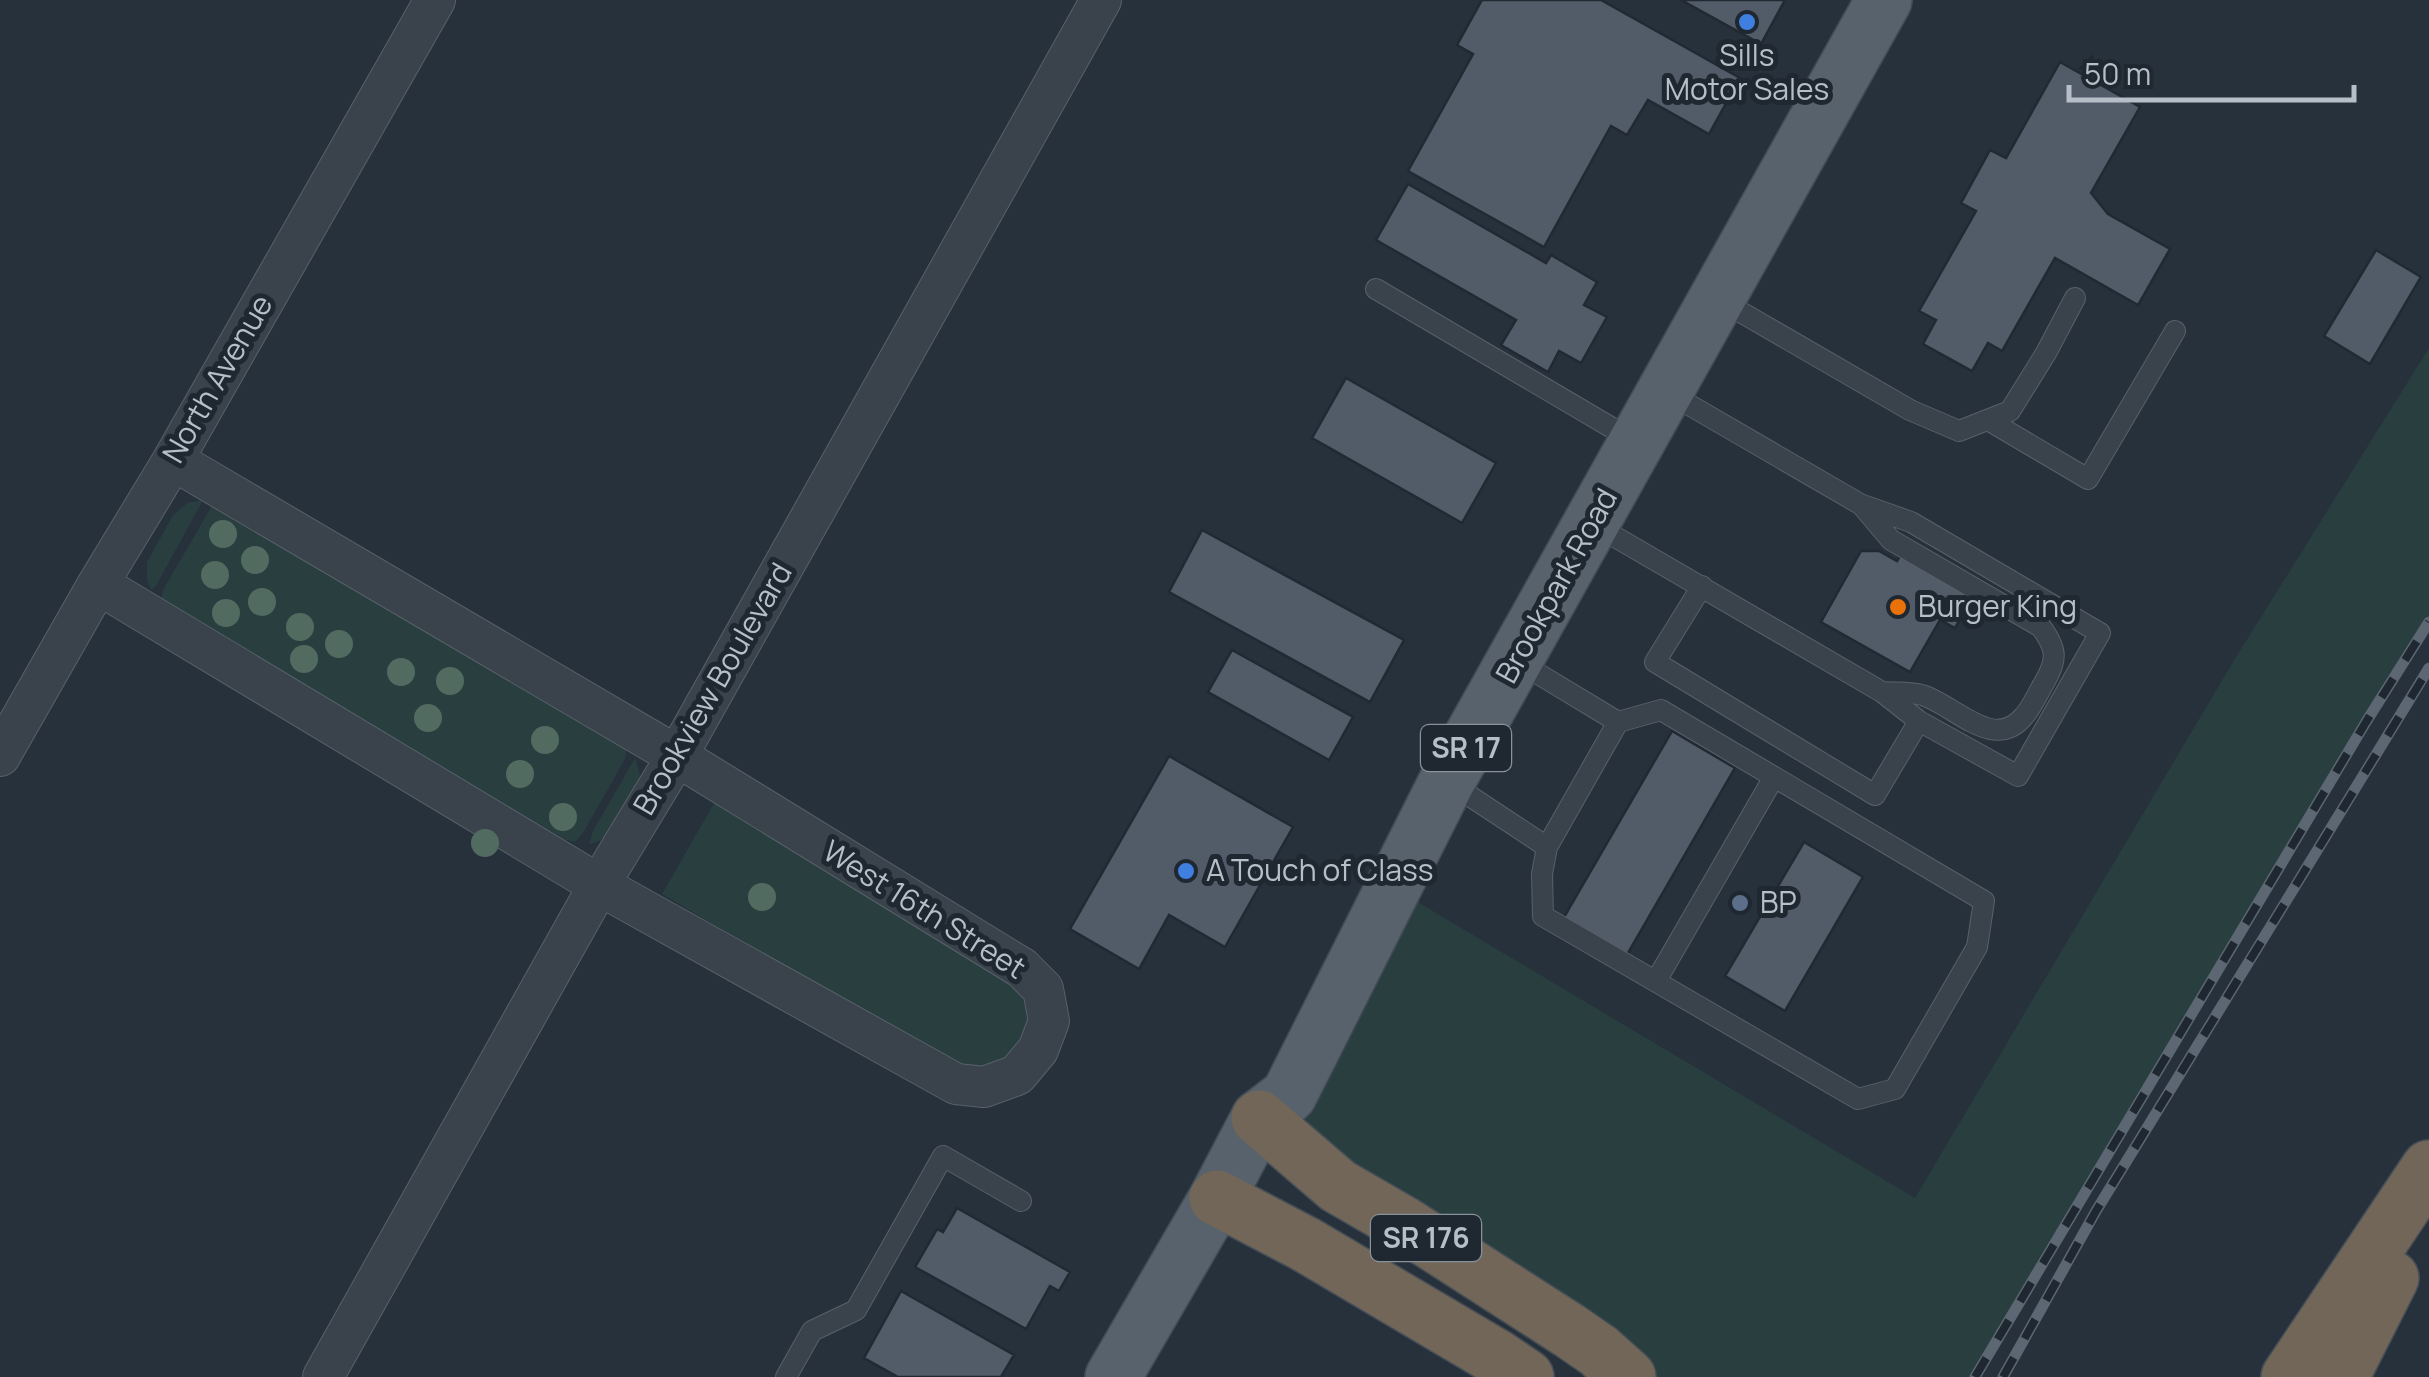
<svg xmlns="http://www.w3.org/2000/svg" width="2429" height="1377" font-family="Manrope,sans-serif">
<rect width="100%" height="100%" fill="#26313c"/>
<path fill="#293e3e" d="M 2429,348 L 2429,622 L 2366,722 L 1975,1377 L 1628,1377 L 1259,1118 L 1389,885 L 1915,1198 L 2236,657 Z
M 203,500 L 156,586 L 151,590 L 147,580 L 147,562 L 173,515 L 187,503 Z
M 213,504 L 627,748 L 625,759 L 583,833 L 575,842 L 566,840 L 161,600 L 163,590 Z
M 635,758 L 640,775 L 638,784 C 626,806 616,839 589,844 L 593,831 Z
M 716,800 L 1010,971 L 1028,999 L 1029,1027 L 1010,1057 L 987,1068 L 952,1066 L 662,894 Z"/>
<path fill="#525c69" stroke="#212a33" stroke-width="2.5" d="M 1482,0 L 1601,0 L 1740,78 L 1709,134 L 1648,100 L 1627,135 L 1611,126 L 1544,247 L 1408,171 L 1473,54 L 1457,45 Z
M 1681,0 L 1785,0 L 1761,44 Z
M 2060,62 L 2140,107 L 2091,193 L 2108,214 L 2170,249 L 2138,305 L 2055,258 L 2002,351 L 1988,343 L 1972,371 L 1923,344 L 1936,320 L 1919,311 L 1976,211 L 1961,203 L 1990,150 L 2006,158 Z
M 1408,184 L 1546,263 L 1551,255 L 1597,282 L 1584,305 L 1607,317 L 1581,363 L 1559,351 L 1548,372 L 1501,345 L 1516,320 L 1376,240 Z
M 2376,250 L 2421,277 L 2370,364 L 2324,336 Z
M 1346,378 L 1496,463 L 1462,523 L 1312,438 Z
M 1202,530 L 1404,640 L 1370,702 L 1169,592 Z
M 1861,551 L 1879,551 L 1897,561 L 1902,553 L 1974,594 L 1955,628 L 1940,620 L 1910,672 L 1821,622 Z
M 1232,650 L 1353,717 L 1329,760 L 1208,692 Z
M 1672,731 L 1735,768 L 1624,960 L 1560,924 Z
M 1169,756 L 1293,827 L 1225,947 L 1169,915 L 1139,969 L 1070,929 Z
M 1804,842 L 1863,877 L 1785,1011 L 1725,976 Z
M 957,1208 L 1070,1272 L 1059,1291 L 1050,1286 L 1026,1329 L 915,1267 L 937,1229 L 943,1232 Z
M 901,1291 L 1014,1355 L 1001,1377 L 898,1377 L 864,1358 Z"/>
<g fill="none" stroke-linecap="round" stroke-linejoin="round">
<defs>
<path id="service" d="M 1376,289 L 1636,442
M 1720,300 L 1910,410 L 1959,431 L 2010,411 L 2046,353 L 2075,298
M 1988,420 L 2088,479 L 2175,331
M 1864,508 L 1891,540 L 2041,627 C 2057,649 2058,659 2044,683 C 2038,693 2032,707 2024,716 C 1994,753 1955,705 1922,695 C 1911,692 1896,693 1884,692
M 1593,524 L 1882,692 L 1919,721 L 2018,776 L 2100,633 L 1911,522 L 1860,504 L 1667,392
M 1702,586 L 1655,662 L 1875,795 L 1919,721
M 1447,781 L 1547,847 L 1542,874 L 1543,916 L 1858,1099 L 1895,1089 L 1977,947 L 1984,901 L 1661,710 L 1618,722 L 1517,661
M 1547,847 L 1618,722
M 1656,981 L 1774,777
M 786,1377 L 812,1331 L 856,1310 L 943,1156 L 1021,1201"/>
<path id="minor" d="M 98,584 L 599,885 L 956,1084 L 984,1087 L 1017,1075 L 1038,1050 L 1049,1021 L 1043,989 L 1022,968 L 677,756 L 173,460
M 0,756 L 98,584 L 173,460 L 435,0
M 323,1377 L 599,885 L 677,756 L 1101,0"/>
<path id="primary" d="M 1113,1377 L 1217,1198 L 1259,1118 L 1289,1095 L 1447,781 L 1884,0"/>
<path id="motorway" d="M 1259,1118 L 1338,1186 L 1402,1223 L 1570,1331 L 1599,1351 L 1628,1377
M 1217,1198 L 1305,1244 L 1498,1358 L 1526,1377
M 2289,1377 L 2429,1168
M 2341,1377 L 2391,1278"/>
</defs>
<use href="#service" stroke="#58616a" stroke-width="22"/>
<use href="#minor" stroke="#58616a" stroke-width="42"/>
<use href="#primary" stroke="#434c55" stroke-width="58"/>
<use href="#motorway" stroke="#454e57" stroke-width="58"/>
<use href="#service" stroke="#3a434c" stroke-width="20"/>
<use href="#minor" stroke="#3a434c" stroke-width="40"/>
<use href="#primary" stroke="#58626c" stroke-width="55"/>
<use href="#motorway" stroke="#716658" stroke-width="55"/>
<defs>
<path id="rail" d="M 1975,1377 L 2366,722 L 2429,622
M 2003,1377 L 2096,1211 L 2429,668"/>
</defs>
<use href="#rail" stroke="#5d6773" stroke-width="11"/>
<use href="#rail" stroke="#1f2831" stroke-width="8" stroke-dasharray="22" stroke-linecap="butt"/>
</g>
<g fill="#526b60">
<circle cx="223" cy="534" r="14"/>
<circle cx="255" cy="560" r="14"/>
<circle cx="215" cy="575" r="14"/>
<circle cx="262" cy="602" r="14"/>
<circle cx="226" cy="613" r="14"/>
<circle cx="300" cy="627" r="14"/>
<circle cx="339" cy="644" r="14"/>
<circle cx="304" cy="659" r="14"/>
<circle cx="401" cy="672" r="14"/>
<circle cx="450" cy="681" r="14"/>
<circle cx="428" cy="718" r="14"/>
<circle cx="545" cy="740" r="14"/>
<circle cx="520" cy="774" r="14"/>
<circle cx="563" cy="817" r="14"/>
<circle cx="485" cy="843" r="14"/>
<circle cx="762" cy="897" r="14"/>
</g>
<g fill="#3f7fe0" stroke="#1f2831" stroke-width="4">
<circle cx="1747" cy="22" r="10"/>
<circle cx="1186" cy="871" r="10"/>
</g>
<circle fill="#e8710a" stroke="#1f2831" stroke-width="4" cx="1898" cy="607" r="10"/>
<circle fill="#5c6f8a" stroke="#1f2831" stroke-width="4" cx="1740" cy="903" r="10"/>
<g text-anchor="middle" stroke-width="10" stroke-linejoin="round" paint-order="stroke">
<g fill="#1f2831" stroke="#89919a" stroke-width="2.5">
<rect x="1421" y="725" width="90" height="46" rx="8"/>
<rect x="1371" y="1215" width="110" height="46" rx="8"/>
</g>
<g font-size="28" font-weight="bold" fill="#b6bec7">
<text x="1466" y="758">SR 17</text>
<text x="1426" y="1248">SR 176</text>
</g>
<g font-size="30" fill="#b6bec7" stroke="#1f2831" text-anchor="start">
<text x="1747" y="66" text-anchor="middle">Sills<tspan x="1747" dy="34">Motor Sales</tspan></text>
<text x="1918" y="617">Burger King</text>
<text x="1206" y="881">A Touch of Class</text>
<text x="1760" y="913">BP</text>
</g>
<g font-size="30" fill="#b6bec7" stroke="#1f2831">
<text transform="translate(218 379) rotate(-60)" y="10">North Avenue</text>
<text transform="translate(1557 586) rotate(-61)" y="10">Brookpark Road</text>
<text transform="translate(713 689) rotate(-60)" y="10">Brookview Boulevard</text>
<text transform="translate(924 910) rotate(32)" y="10">West 16th Street</text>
</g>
</g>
<path d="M2069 85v15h285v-15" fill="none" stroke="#b6bec7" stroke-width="5"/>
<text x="2084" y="85" font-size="30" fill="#b6bec7" stroke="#1f2831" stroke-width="8" paint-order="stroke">50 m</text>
</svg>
